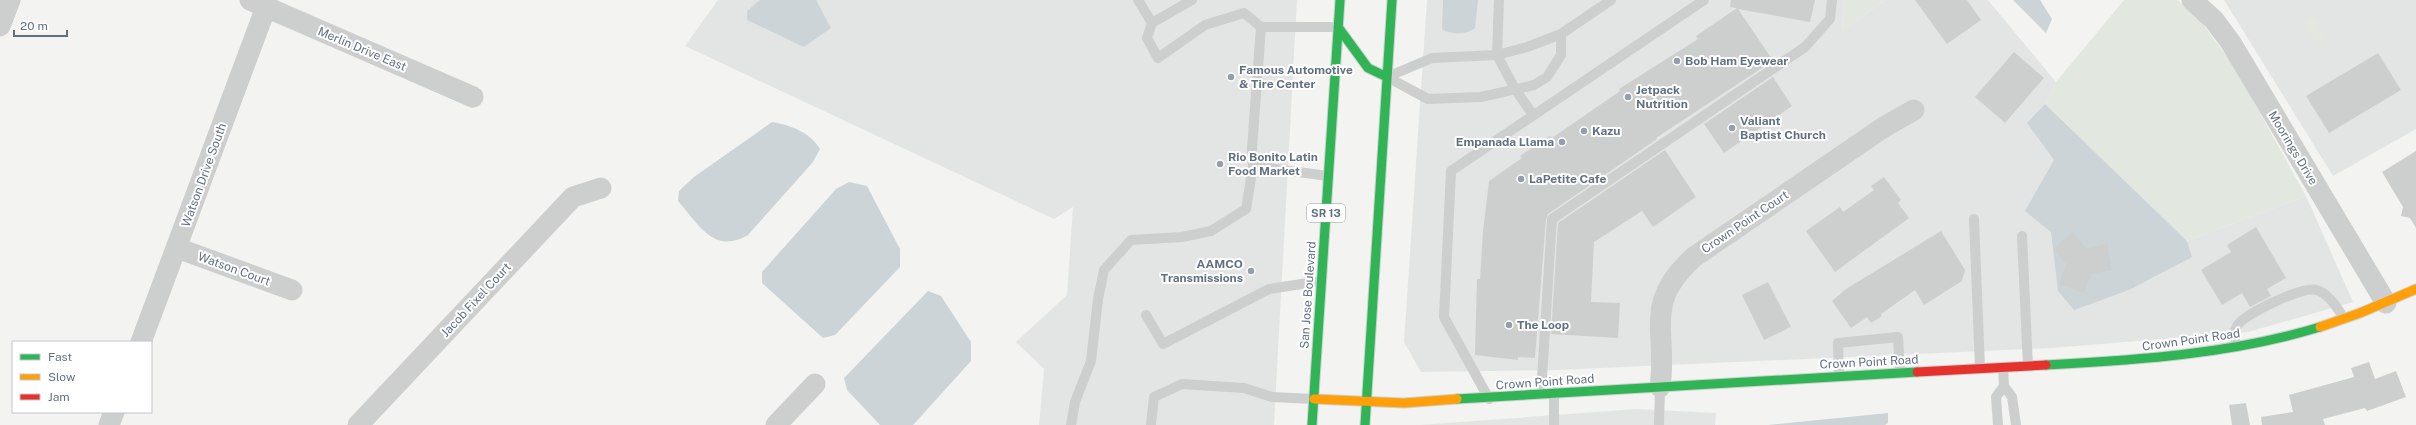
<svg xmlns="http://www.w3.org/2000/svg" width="2416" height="425" font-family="'Public Sans',sans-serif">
<rect width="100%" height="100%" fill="#f3f4f1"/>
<path fill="#e3e5e4" d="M 718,0 L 1297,0 L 1274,425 L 1039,425 L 1044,369 L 1016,342 L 1067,295 L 1073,207 L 1054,219 L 685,46 Z
M 1427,0 L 1844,0 L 1842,30 L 1886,0 L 1988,0 L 2056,82 L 2045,104 L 2187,241 L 2306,196 L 2353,302 L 2248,332 L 2052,348 L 1557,370 L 1421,372 L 1404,342 Z
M 2224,0 L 2416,0 L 2416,129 L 2333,176 Z
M 1637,409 L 1716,413 L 1715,425 L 1419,425 Z"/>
<path fill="#e2e7df" d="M 1844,0 L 1886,0 L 1842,30 Z
M 2124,0 L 2177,0 L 2195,13 L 2235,68 L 2306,196 L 2187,241 L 2045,104 L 2056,82 Z
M 2309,16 L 2313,18 L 2324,37 L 2321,42 L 2314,40 L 2304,22 Z"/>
<path fill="#ccd4d7" d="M 760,0 L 816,0 L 831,28 L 804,47 L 747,20 L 747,11 Z
M 1443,0 L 1478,0 L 1475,28 C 1467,35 1450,35 1442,29 Z
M 2013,0 L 2040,0 L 2052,19 L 2046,33 Z
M 2045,104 L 2187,241 L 2192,257 L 2129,290 L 2074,310 L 2058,291 L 2051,232 L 2025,211 L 2054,160 L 2027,123 Z
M 772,122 C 790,125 810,132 820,149 L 813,162 L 748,235 C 714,255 698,224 678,201 L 679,191 L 694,177 Z
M 849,182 L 867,186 L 900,249 L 900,267 L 835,335 L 823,338 L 762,283 L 762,272 L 836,189 Z
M 928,291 L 941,296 L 971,342 L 971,361 L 913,425 L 880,425 L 847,390 L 844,378 Z
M 1888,413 L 1888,423 L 1885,425 L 1768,425 Z"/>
<path fill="#cdcfce" d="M 1731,0 L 1815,0 L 1810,22 L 1738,9 L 1772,59 L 1764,64 L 1765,66 L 1656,138 L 1657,139 L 1548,214 L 1546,219 L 1535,358 L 1518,357 L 1518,360 L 1475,355 L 1477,279 L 1480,279 L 1483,231 L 1489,181 L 1522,158 L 1520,156 L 1550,136 L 1552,138 L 1620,91 L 1619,89 L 1698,39 L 1696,36 L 1737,8 L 1730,7 Z
M 1915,0 L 1967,0 L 1981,20 L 1947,44 Z
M 2014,52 L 2044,78 L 2005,123 L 1975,97 Z
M 2378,53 L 2401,90 L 2329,133 L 2306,96 Z
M 1773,77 L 1792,106 L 1724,153 L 1704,124 Z
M 1665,150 L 1696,197 L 1653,227 L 1642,211 L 1594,242 L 1591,302 L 1620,303 L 1618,338 L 1551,334 L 1558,223 Z
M 2416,151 L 2416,228 L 2410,218 L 2401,216 L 2403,207 L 2382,172 Z
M 1884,177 L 1901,200 L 1898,203 L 1909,218 L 1835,272 L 1806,231 L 1840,207 L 1843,212 L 1874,190 L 1871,186 Z
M 2256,227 L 2286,278 L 2267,289 L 2271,296 L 2250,307 L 2242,293 L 2222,305 L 2201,270 L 2231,252 L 2227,245 Z
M 1941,231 L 1965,270 L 1962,281 L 1924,305 L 1915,290 L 1881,314 L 1882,316 L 1871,323 L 1867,317 L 1851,328 L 1832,301 L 1846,289 Z
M 2073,232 L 2086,248 L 2107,244 L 2112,270 L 2091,274 L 2084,293 L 2059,284 L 2066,264 L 2053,249 Z
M 1768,282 L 1791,327 L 1764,340 L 1742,295 Z
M 2369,362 L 2375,379 L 2396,371 L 2406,397 L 2367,411 L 2365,408 L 2323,419 L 2325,425 L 2262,425 L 2261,417 L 2293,412 L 2289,395 L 2354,377 L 2351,368 Z
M 2246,403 L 2250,425 L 2232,425 L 2229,405 Z"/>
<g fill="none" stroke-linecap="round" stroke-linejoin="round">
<defs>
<path id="fast" d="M 1338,27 L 1368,68 L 1387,77
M 2046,365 C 2138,360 2231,354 2320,327
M 1457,399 L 1917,372
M 1312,425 L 1340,0
M 1365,425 L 1392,0"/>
<path id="slow" d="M 2320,327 L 2360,313 L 2416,289
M 1314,399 L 1404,403 L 1457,399"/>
<path id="jam" d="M 1917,372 L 2046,365"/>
</defs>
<use href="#fast" stroke="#ced0d0" stroke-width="11"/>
<use href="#slow" stroke="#ced0d0" stroke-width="11"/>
<use href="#jam" stroke="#ced0d0" stroke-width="11"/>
<path stroke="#cdcece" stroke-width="10" d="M 1138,0 L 1152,23
M 1192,0 L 1152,23 L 1147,38 L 1158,58 L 1205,25 L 1244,13 L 1261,27
M 1499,0 L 1497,55 L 1515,89 L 1533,115
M 1387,77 L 1432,58 L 1497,55 L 1527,47 L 1561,34 L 1611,0
M 1387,77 L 1428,99 L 1481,97 L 1534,85 L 1547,77 L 1561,55 L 1561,34
M 1328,176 L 1253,166 L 1252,148 L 1261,27 L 1338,27
M 1974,219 L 1980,368
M 2022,236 L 2028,366
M 1146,315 L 1163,344 L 1269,289 L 1321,281
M 2236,347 C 2235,339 2233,332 2237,326 C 2244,314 2304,285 2317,290 C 2329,294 2337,308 2344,318
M 2003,367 L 2004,386 L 2012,397 L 2016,425
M 1839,376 L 1838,343 L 1898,337 L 1900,373
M 1541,393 L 1552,219 L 1805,47 L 1830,19 L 1832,0
M 1489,399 L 1444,317 L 1451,171 L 1704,0
M 1151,424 L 1154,397 L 1182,384 L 1244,388 L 1272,397 L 1314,399
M 1071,425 L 1075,402 L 1091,361 L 1098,299 L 1104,270 L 1131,240 L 1182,237 L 1211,231 L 1246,209 L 1253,166
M 1554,425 L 1554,392
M 1659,425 L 1660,387
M 1998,425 L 1996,397 L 2004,386"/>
<path stroke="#cdcece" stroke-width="21" d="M 250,0 L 473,97
M 2192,0 L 2214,20 L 2231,43 L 2386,303
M 0,26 L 10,0
M 177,248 L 292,290
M 141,342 L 266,7
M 1660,387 C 1668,330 1642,304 1694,257 L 1884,127 L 1914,110
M 109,425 L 114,412
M 358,425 L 573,197 L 601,188
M 776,425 L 815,384"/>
<use href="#fast" stroke="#30b455" stroke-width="9"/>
<use href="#slow" stroke="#ff9f0a" stroke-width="9"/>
<use href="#jam" stroke="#e5322d" stroke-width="9"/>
</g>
<g fill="#959fa9" stroke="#fff" stroke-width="1.5">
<circle cx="1677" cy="61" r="4"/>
<circle cx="1231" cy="77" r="4"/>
<circle cx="1628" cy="97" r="4"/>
<circle cx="1732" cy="128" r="4"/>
<circle cx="1584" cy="131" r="4"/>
<circle cx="1562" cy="142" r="4"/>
<circle cx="1220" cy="164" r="4"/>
<circle cx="1521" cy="179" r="4"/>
<circle cx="1251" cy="271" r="4"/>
<circle cx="1509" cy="325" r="4"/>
</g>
<g text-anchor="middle" stroke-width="4" stroke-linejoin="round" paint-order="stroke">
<rect fill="#fff" stroke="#919ca8" stroke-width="1" x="1307" y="204" width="38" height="18" rx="3"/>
<g font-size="11" font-weight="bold" fill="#627182">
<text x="1326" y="217">SR 13</text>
</g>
<g font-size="12" fill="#627182" stroke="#fff">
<text transform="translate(362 49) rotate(23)" y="4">Merlin Drive East</text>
<text transform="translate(2293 148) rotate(59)" y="4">Moorings Drive</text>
<text transform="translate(204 175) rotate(-70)" y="4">Watson Drive South</text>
<text transform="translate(1745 222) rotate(-34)" y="4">Crown Point Court</text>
<text transform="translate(234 269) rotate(20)" y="4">Watson Court</text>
<text transform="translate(1308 295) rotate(-86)" y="4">San Jose Boulevard</text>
<text transform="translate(476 300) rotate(-47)" y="4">Jacob Fixel Court</text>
<text transform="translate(2191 340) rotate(-8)" y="4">Crown Point Road</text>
<text transform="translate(1869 362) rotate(-3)" y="4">Crown Point Road</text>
<text transform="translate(1545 382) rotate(-4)" y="4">Crown Point Road</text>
</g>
<g font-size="12" font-weight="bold" fill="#627182" stroke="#fff" text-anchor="start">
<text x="1685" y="65">Bob Ham Eyewear</text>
<text x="1239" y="74">Famous Automotive<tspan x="1239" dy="14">&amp; Tire Center</tspan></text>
<text x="1636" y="94">Jetpack<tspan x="1636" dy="14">Nutrition</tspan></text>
<text x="1740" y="125">Valiant<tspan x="1740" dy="14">Baptist Church</tspan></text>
<text x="1592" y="135">Kazu</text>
<text x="1554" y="146" text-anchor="end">Empanada Llama</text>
<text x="1228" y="161">Rio Bonito Latin<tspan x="1228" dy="14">Food Market</tspan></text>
<text x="1529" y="183">LaPetite Cafe</text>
<text x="1243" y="268" text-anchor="end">AAMCO<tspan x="1243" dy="14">Transmissions</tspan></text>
<text x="1517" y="329">The Loop</text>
</g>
</g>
<rect x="12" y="341" width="140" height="72" fill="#ffffff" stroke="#c0c6cd"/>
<rect x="20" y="354" width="20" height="6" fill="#30b455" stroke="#c0c6cd"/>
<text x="48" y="361" font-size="12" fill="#627182">Fast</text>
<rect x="20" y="374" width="20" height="6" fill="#ff9f0a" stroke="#c0c6cd"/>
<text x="48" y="381" font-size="12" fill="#627182">Slow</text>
<rect x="20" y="394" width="20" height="6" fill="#e5322d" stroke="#c0c6cd"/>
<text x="48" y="401" font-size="12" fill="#627182">Jam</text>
<path d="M14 30v6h53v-6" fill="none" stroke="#627182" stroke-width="2"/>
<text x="20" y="30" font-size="12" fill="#627182" stroke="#ffffff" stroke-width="3" paint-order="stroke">20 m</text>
</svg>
